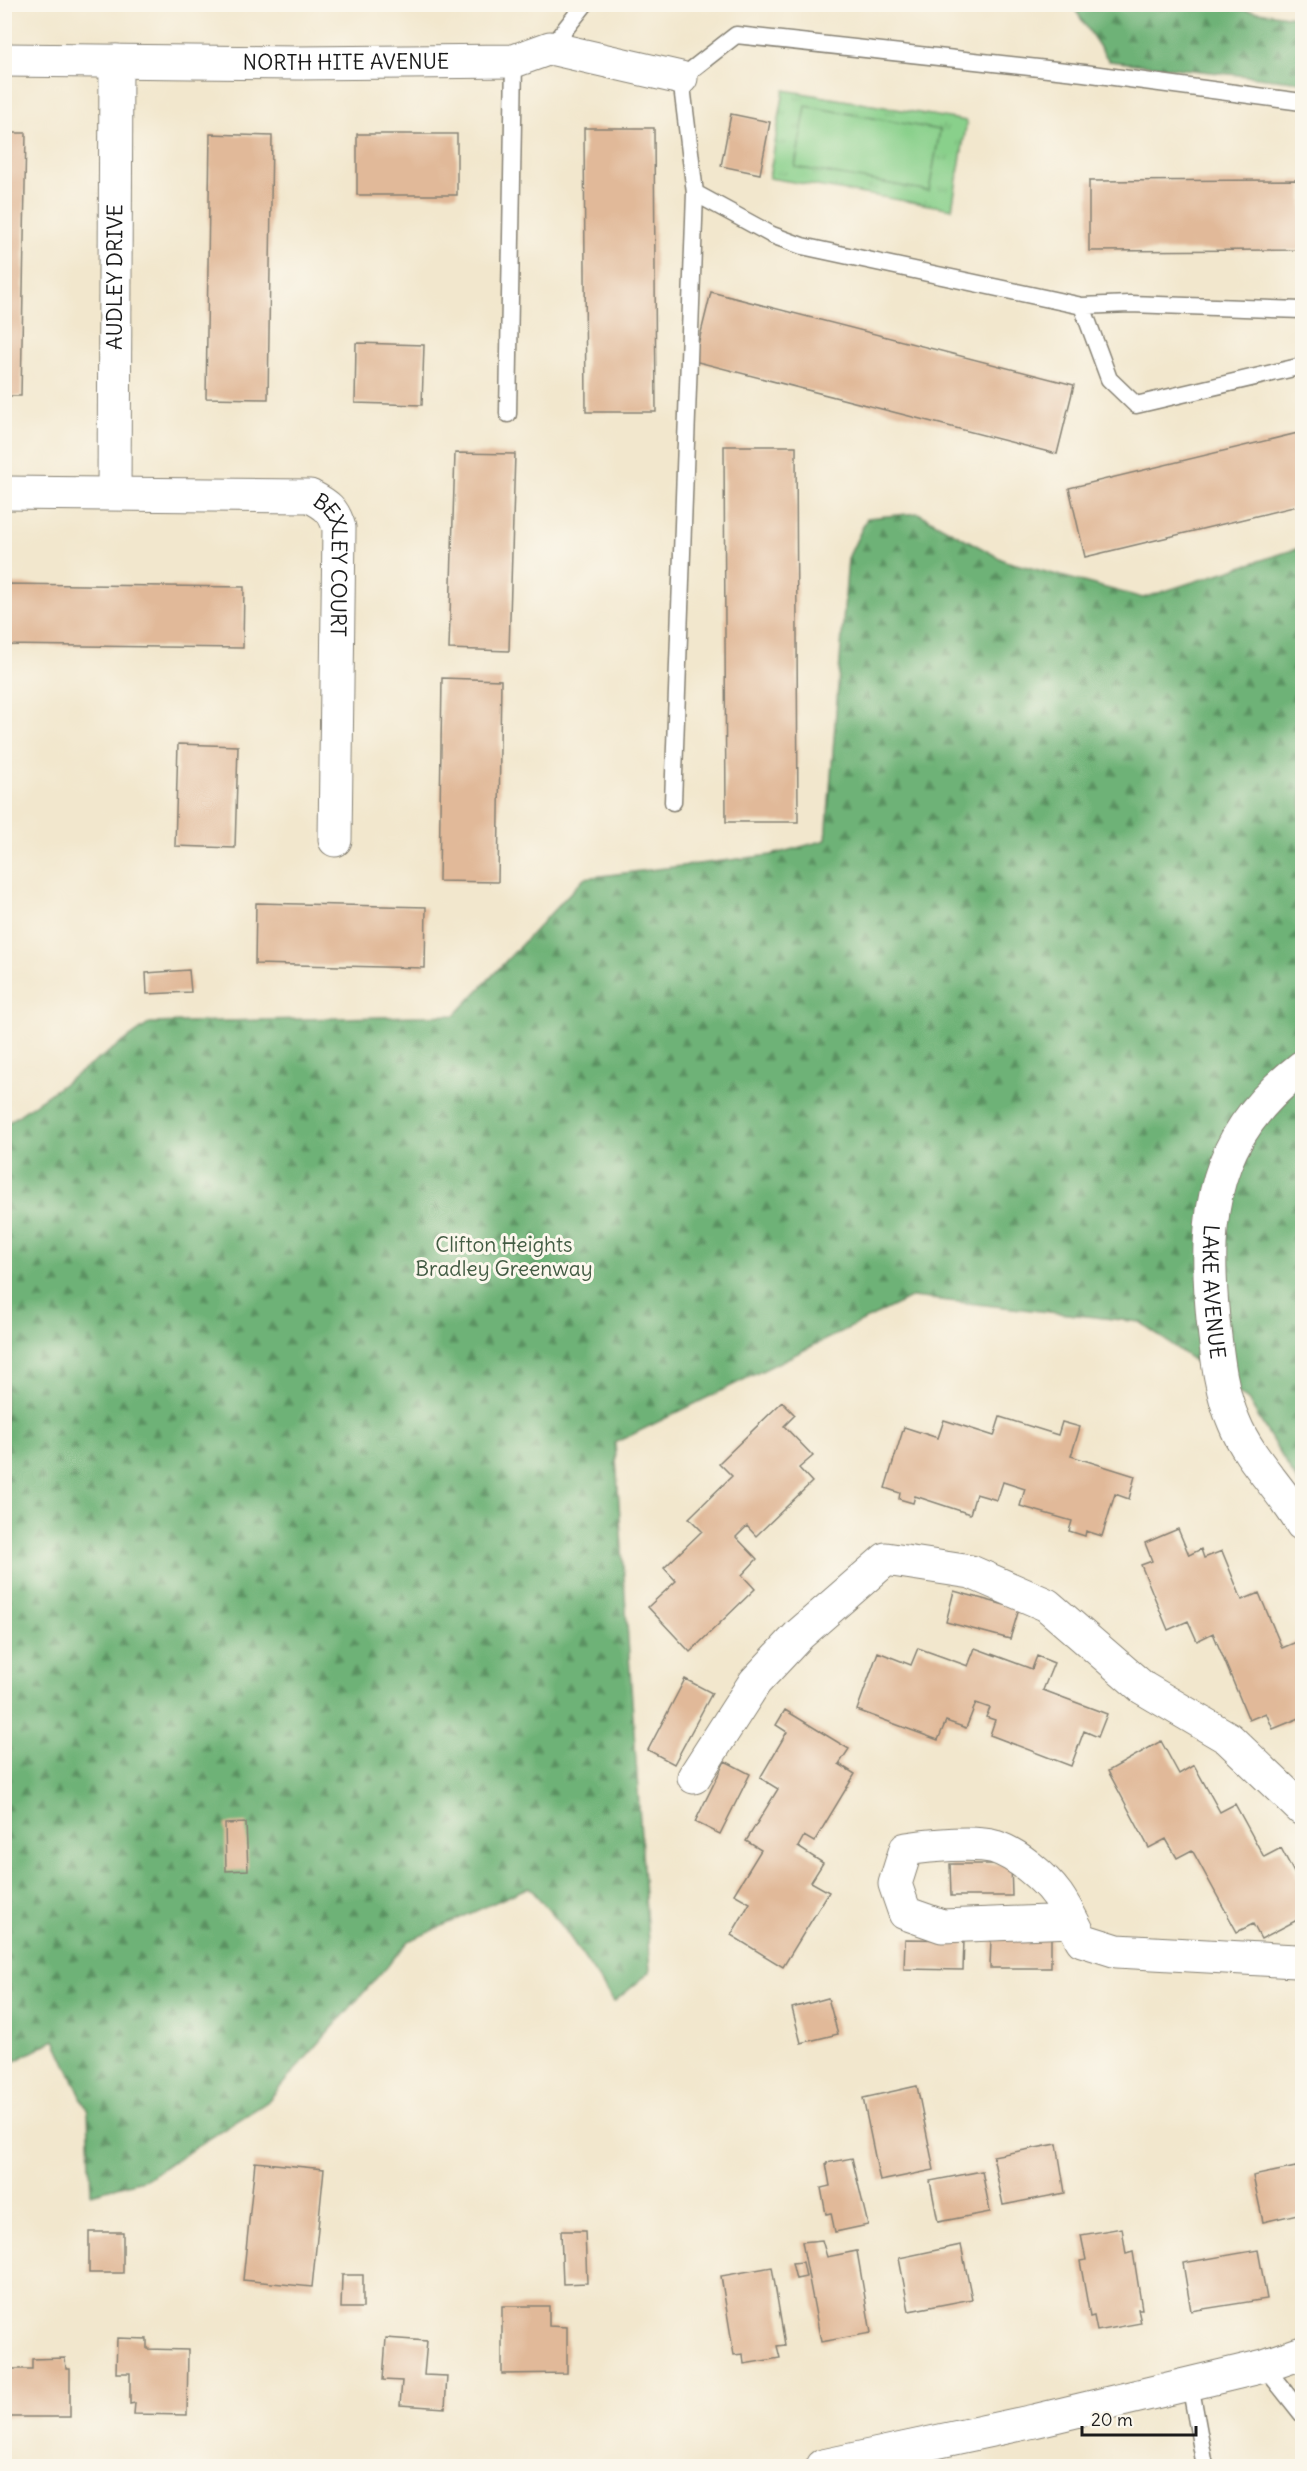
<svg xmlns="http://www.w3.org/2000/svg" width="1307" height="2471" font-family="Delius,sans-serif">
<defs>
<pattern id="grass-tufts" width="24" height="20" patternUnits="userSpaceOnUse" patternTransform="scale(1.5)"><rect width="24" height="20" fill="#89d08b"/><path d="M3 7l-1-3M5 7V3M7 7l1-3M15 17l-1-3M17 17v-4M19 17l1-3" fill="none" stroke="#76b277"/></pattern>
<pattern id="forest-firs" width="22" height="20" patternUnits="userSpaceOnUse" patternTransform="scale(1.5)"><rect width="22" height="20" fill="#6eb277"/><path d="M5 1l3.5 6h-7zM16 11l3.5 6h-7z" fill="#5a9061"/></pattern>
</defs>
<rect width="100%" height="100%" fill="#fbf7ec"/>
<filter id="ink" filterUnits="userSpaceOnUse"><feTurbulence type="fractalNoise" baseFrequency=".0167" numOctaves="2"/><feDisplacementMap in="SourceGraphic" scale="12" xChannelSelector="R" yChannelSelector="G"/><feConvolveMatrix kernelMatrix="1 2 1 2 8 2 1 2 1" color-interpolation-filters="sRGB"/></filter>
<filter id="wash" filterUnits="userSpaceOnUse"><feTurbulence type="fractalNoise" baseFrequency=".008" numOctaves="4" result="noise"/><feDisplacementMap in="SourceGraphic" scale="24" xChannelSelector="R" yChannelSelector="G"/><feGaussianBlur stdDeviation="1.35" result="paint"/><feColorMatrix in="noise" values="0 0 0 0 0 0 0 0 0 0 0 0 0 0 0 0 0 1.4 0 .05"/><feComposite in="paint" operator="in"/></filter>
<g filter="url(#wash)">
<rect width="100%" height="100%" fill="#f2e7cd"/>
<path fill="url(#grass-tufts)" stroke="#527654" stroke-width="1.5" d="M 784,90 L 967,121 L 952,209 L 769,178 Z"/>
<path fill="url(#forest-firs)" stroke="#45674a" stroke-width="1.5" d="M 1072,5 L 1222,5 L 1222,7 L 1302,18 L 1302,82 L 1109,61 Z
M 918,513 L 1005,561 L 1143,598 L 1302,547 L 1302,1490 L 1248,1400 L 1140,1322 L 912,1297 L 615,1443 L 650,1972 L 614,2002 L 563,1927 L 529,1887 L 409,1941 L 267,2102 L 146,2179 L 91,2194 L 88,2112 L 55,2040 L 5,2066 L 5,1125 L 150,1023 L 455,1015 L 584,878 L 771,855 L 826,840 L 848,558 L 867,518 Z"/>
<path fill="#89d08b" stroke="#527654" stroke-width="1.5" d="M 806,106 L 940,130 L 929,191 L 795,167 Z"/>
<g id="blocks">
<path fill="#e1b999" d="M 731,114 L 770,122 L 760,174 L 721,166 Z
M 584,128 L 654,128 L 656,412 L 586,412 Z
M 4,133 L 26,133 L 21,396 L 4,396 Z
M 210,134 L 272,136 L 268,399 L 206,398 Z
M 357,134 L 457,134 L 457,195 L 357,195 Z
M 1302,180 L 1302,250 L 1089,251 L 1089,181 Z
M 711,292 L 1074,385 L 1057,454 L 694,361 Z
M 356,343 L 424,345 L 422,405 L 355,403 Z
M 1302,432 L 1302,505 L 1085,557 L 1069,488 Z
M 724,446 L 796,446 L 798,822 L 726,822 Z
M 455,453 L 515,454 L 509,651 L 449,649 Z
M 4,584 L 244,587 L 243,648 L 4,645 Z
M 442,678 L 501,680 L 498,882 L 439,881 Z
M 178,744 L 238,746 L 235,848 L 175,846 Z
M 256,903 L 426,907 L 425,968 L 255,964 Z
M 189,970 L 191,992 L 147,994 L 146,973 Z
M 782,1402 L 795,1415 L 784,1426 L 813,1456 L 799,1468 L 812,1482 L 756,1536 L 747,1526 L 736,1537 L 757,1559 L 742,1575 L 755,1589 L 690,1652 L 648,1607 L 676,1581 L 664,1568 L 702,1531 L 689,1518 L 732,1476 L 719,1463 Z
M 1000,1417 L 1058,1435 L 1062,1422 L 1080,1427 L 1071,1456 L 1135,1476 L 1129,1499 L 1115,1494 L 1102,1536 L 1086,1531 L 1085,1536 L 1069,1531 L 1072,1521 L 1020,1506 L 1025,1489 L 1003,1482 L 997,1500 L 976,1494 L 970,1514 L 915,1496 L 913,1503 L 899,1499 L 900,1493 L 885,1488 L 904,1427 L 938,1438 L 944,1420 L 994,1436 Z
M 1178,1529 L 1189,1555 L 1201,1549 L 1204,1558 L 1222,1551 L 1242,1600 L 1259,1593 L 1282,1648 L 1301,1640 L 1302,1717 L 1273,1729 L 1266,1713 L 1249,1720 L 1213,1633 L 1197,1641 L 1188,1621 L 1168,1630 L 1141,1565 L 1152,1561 L 1145,1543 Z
M 954,1591 L 1019,1609 L 1010,1639 L 946,1622 Z
M 918,1648 L 968,1666 L 975,1648 L 1032,1669 L 1037,1656 L 1054,1663 L 1043,1690 L 1107,1714 L 1098,1737 L 1084,1731 L 1071,1766 L 990,1735 L 995,1720 L 986,1717 L 990,1708 L 976,1703 L 966,1728 L 946,1721 L 938,1740 L 857,1710 L 878,1652 L 911,1665 Z
M 685,1679 L 712,1693 L 674,1764 L 648,1750 Z
M 785,1710 L 849,1749 L 839,1764 L 855,1774 L 814,1842 L 804,1836 L 798,1847 L 823,1863 L 811,1882 L 829,1892 L 783,1967 L 731,1935 L 750,1903 L 734,1894 L 761,1850 L 746,1841 L 778,1789 L 760,1778 L 787,1732 L 776,1725 Z
M 1161,1741 L 1179,1774 L 1194,1765 L 1220,1812 L 1235,1804 L 1264,1857 L 1281,1848 L 1302,1888 L 1302,1930 L 1297,1920 L 1261,1939 L 1253,1924 L 1237,1932 L 1192,1850 L 1177,1858 L 1166,1839 L 1149,1848 L 1108,1771 Z
M 725,1761 L 750,1774 L 720,1834 L 695,1822 Z
M 246,1823 L 248,1870 L 226,1871 L 225,1824 Z
M 950,1864 L 1011,1864 L 1012,1896 L 951,1896 Z
M 991,1938 L 1051,1938 L 1051,1968 L 990,1968 Z
M 905,1939 L 964,1940 L 963,1970 L 904,1969 Z
M 828,1998 L 838,2034 L 801,2043 L 792,2008 Z
M 917,2086 L 934,2170 L 880,2181 L 863,2098 Z
M 1057,2144 L 1065,2193 L 1003,2205 L 993,2156 Z
M 852,2158 L 868,2225 L 835,2232 L 831,2213 L 826,2214 L 821,2188 L 830,2186 L 826,2163 Z
M 255,2162 L 324,2169 L 312,2287 L 243,2280 Z
M 1296,2167 L 1302,2195 L 1302,2213 L 1263,2222 L 1253,2176 Z
M 982,2171 L 990,2212 L 938,2222 L 930,2181 Z
M 1122,2228 L 1126,2254 L 1133,2252 L 1142,2309 L 1138,2309 L 1141,2323 L 1097,2331 L 1094,2316 L 1090,2317 L 1080,2261 L 1086,2260 L 1081,2235 Z
M 561,2231 L 585,2231 L 587,2283 L 563,2284 Z
M 89,2232 L 123,2232 L 123,2273 L 89,2273 Z
M 822,2240 L 827,2257 L 857,2251 L 871,2333 L 821,2342 L 802,2242 Z
M 961,2245 L 972,2299 L 909,2311 L 899,2258 Z
M 1258,2250 L 1267,2299 L 1191,2311 L 1183,2263 Z
M 803,2262 L 806,2277 L 796,2279 L 792,2263 Z
M 772,2267 L 785,2345 L 777,2346 L 780,2358 L 744,2364 L 743,2354 L 734,2355 L 721,2276 Z
M 342,2275 L 363,2275 L 363,2308 L 341,2308 Z
M 502,2306 L 549,2306 L 549,2326 L 567,2327 L 567,2373 L 502,2374 Z
M 117,2338 L 147,2339 L 147,2349 L 188,2350 L 187,2415 L 134,2414 L 135,2403 L 130,2404 L 130,2373 L 116,2373 Z
M 386,2338 L 427,2341 L 424,2375 L 447,2376 L 445,2408 L 400,2405 L 402,2381 L 383,2380 Z
M 65,2358 L 66,2369 L 70,2369 L 70,2417 L 4,2417 L 4,2369 L 32,2369 L 32,2359 Z"/>
</g>
</g>
<g filter="url(#ink)">
<use href="#blocks" fill-opacity="0" stroke="#878274" stroke-width="1.5"/>
<g fill="none" stroke-linecap="round" stroke-linejoin="round">
<defs>
<path id="service" d="M 550,48 L 585,4
M 1302,102 L 1084,73 L 736,35 L 681,78 L 695,193 L 772,235 L 802,246 L 1082,306 L 1130,304 L 1302,310
M 1082,306 L 1109,379 L 1136,405 L 1302,366
M 508,414 L 514,61
M 673,802 L 695,193
M 1264,2366 L 1302,2414
M 1190,2384 L 1205,2466"/>
<g id="minor">
<path id="s1" d="M 4,60 L 299,63 L 514,61 L 550,48 L 681,78"/>
<path id="s2" d="M 4,493 L 310,496 C 327,505 334,510 339,528 L 335,840"/>
<path id="s3" d="M 114,493 L 116,61"/>
<path id="s4" d="M 1302,1067 C 1212,1136 1203,1212 1213,1319 C 1217,1354 1220,1390 1234,1422 C 1249,1460 1282,1489 1302,1524"/>
<path d="M 694,1777 L 755,1682 L 800,1634 L 886,1559 L 971,1572 L 1047,1605 L 1143,1688 L 1228,1738 L 1302,1809"/>
<path d="M 1072,1921 L 942,1926 L 905,1913 L 895,1884 L 906,1849 C 928,1846 974,1841 995,1847 C 1017,1854 1044,1877 1057,1895 C 1067,1909 1074,1925 1082,1940 L 1117,1951 L 1296,1961 L 1302,1960"/>
<path d="M 823,2466 L 1034,2421 L 1264,2366 L 1302,2353"/>
</g>
</defs>
<use href="#service" stroke="#878274" stroke-width="19"/>
<use href="#minor" stroke="#878274" stroke-width="35"/>
<use href="#service" stroke="#fff" stroke-width="16"/>
<use href="#minor" stroke="#fff" stroke-width="33"/>
</g>
</g>
<g text-anchor="middle" stroke-width="6" stroke-linejoin="round" paint-order="stroke">
<g font-size="21" fill="#1c1c1c" stroke="#fbf7ec">
<text dy="7" stroke="none"><textPath href="#s1" startOffset="342">NORTH HITE AVENUE</textPath></text>
<text dy="7" stroke="none"><textPath href="#s3" startOffset="216">AUDLEY DRIVE</textPath></text>
<text dy="7" stroke="none"><textPath href="#s2" startOffset="386">BEXLEY COURT</textPath></text>
<text dy="7" stroke="none"><textPath href="#s4" startOffset="255">LAKE AVENUE</textPath></text>
</g>
<g font-size="21" fill="#425b43" stroke="#fbf7ec">
<text x="504" y="1252">Clifton Heights<tspan x="504" dy="24">Bradley Greenway</tspan></text>
</g>
</g>
<rect width="1307" height="2471" fill="none" stroke="#fbf7ec" stroke-width="24"/>
<path d="M1082 2426v9h114v-9" fill="none" stroke="#1c1c1c" stroke-width="3"/>
<text x="1091" y="2426" font-size="18" fill="#1c1c1c" stroke="#fbf7ec" stroke-width="4.5" paint-order="stroke">20 m</text>
</svg>
